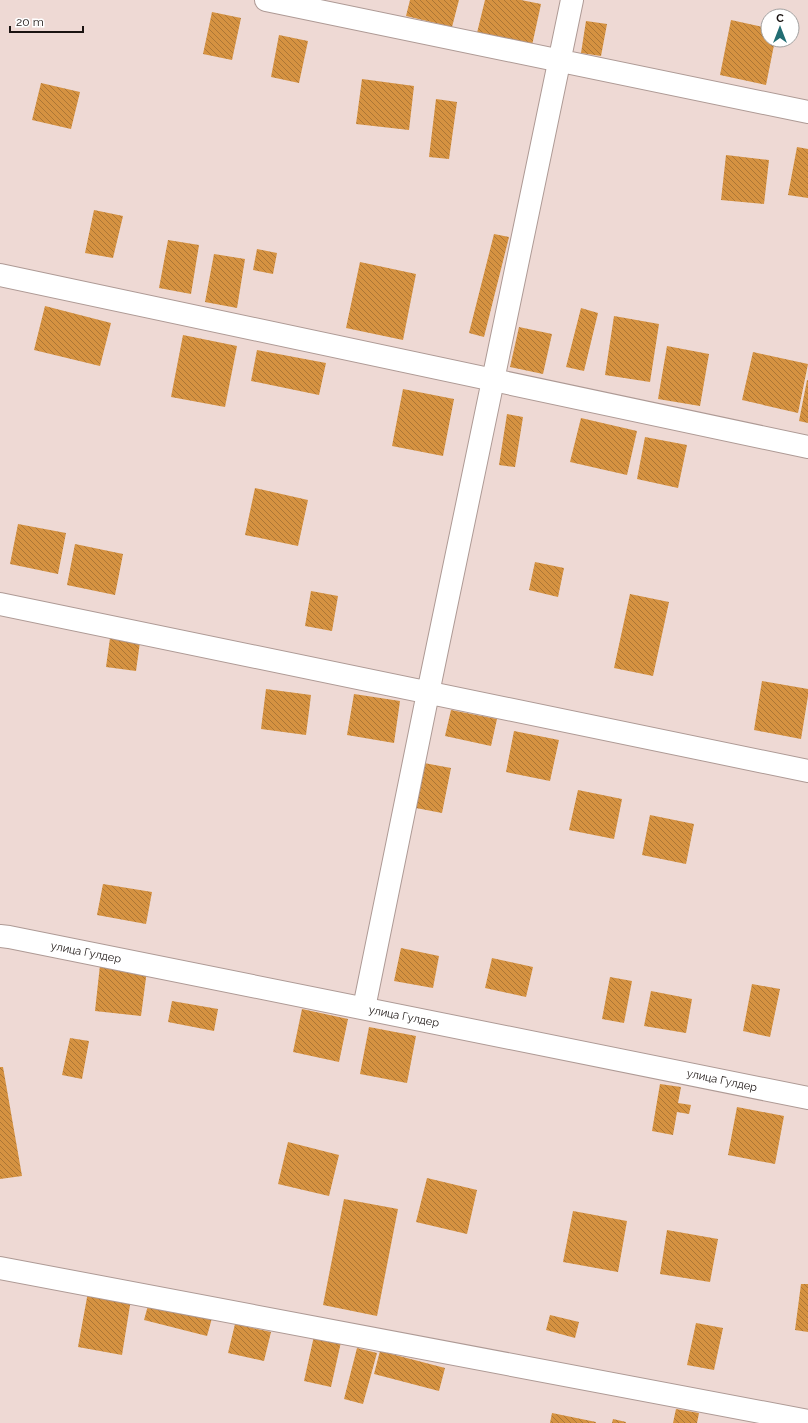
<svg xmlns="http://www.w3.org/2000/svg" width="808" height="1423" font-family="Raleway,sans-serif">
<defs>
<pattern id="building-back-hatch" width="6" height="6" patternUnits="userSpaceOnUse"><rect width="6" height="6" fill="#d59241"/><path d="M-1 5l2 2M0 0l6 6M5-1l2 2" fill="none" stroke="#ac7635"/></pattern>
</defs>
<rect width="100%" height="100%" fill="#eed9d4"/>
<path fill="url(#building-back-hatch)" d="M 410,0 L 459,0 L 452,27 L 406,16 Z
M 485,0 L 521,0 L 541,4 L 531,50 L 476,37 Z
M 212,12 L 241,18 L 232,60 L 203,54 Z
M 731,20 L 768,28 L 768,40 L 775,40 L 766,85 L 720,75 Z
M 586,21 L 607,24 L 601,56 L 581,53 Z
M 279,35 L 308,41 L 299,83 L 271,77 Z
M 362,79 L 414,86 L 409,130 L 356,124 Z
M 41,83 L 80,92 L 71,129 L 32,120 Z
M 436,99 L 457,102 L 449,159 L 429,157 Z
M 797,147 L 808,149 L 808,198 L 788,195 Z
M 726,155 L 769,160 L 764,204 L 721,200 Z
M 94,210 L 123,216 L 113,258 L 85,253 Z
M 494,234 L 509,237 L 484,337 L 469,333 Z
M 168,240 L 199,245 L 191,294 L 159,288 Z
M 257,249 L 277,253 L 273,274 L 253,270 Z
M 214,254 L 245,259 L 237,308 L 205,302 Z
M 360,262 L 416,274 L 403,340 L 346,328 Z
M 45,306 L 111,323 L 100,366 L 34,350 Z
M 581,308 L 598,313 L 584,371 L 566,367 Z
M 614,316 L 659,324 L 650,382 L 605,375 Z
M 519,327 L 552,334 L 543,374 L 510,367 Z
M 183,335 L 237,346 L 225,407 L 171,397 Z
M 667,346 L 709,354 L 700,406 L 658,399 Z
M 257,350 L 326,363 L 319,395 L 251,381 Z
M 753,352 L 808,364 L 798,413 L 742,400 Z
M 807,380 L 808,380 L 808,423 L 799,421 Z
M 403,389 L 454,399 L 443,456 L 392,446 Z
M 507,414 L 523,417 L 515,467 L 499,465 Z
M 581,418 L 637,431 L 627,475 L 570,462 Z
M 645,437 L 687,445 L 678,488 L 637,479 Z
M 255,488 L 308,500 L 298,546 L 245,535 Z
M 18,524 L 66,533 L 58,574 L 10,564 Z
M 75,544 L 123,554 L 115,595 L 67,585 Z
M 535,562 L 564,568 L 558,597 L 529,590 Z
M 311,591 L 338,596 L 332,631 L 305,626 Z
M 630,594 L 669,602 L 653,676 L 614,668 Z
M 110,638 L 140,642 L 136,671 L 106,667 Z
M 762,681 L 808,689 L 808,696 L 801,739 L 754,730 Z
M 266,689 L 311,695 L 306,735 L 261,729 Z
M 354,694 L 400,701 L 394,743 L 347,735 Z
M 451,710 L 497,719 L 491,746 L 445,736 Z
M 514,731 L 559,740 L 550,781 L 506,772 Z
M 424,763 L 451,768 L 442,813 L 416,808 Z
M 578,790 L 622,799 L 614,839 L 569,830 Z
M 650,815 L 694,824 L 686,864 L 642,855 Z
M 103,884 L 152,892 L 146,924 L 97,915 Z
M 401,948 L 439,956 L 433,988 L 394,981 Z
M 492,958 L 533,967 L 526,997 L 485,988 Z
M 100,965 L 147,970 L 141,1016 L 95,1011 Z
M 610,977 L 632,981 L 624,1023 L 602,1019 Z
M 752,984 L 780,989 L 770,1037 L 743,1031 Z
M 651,991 L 692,999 L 686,1033 L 644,1026 Z
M 172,1001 L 218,1009 L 214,1031 L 168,1022 Z
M 302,1009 L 348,1019 L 339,1062 L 293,1052 Z
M 369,1027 L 416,1036 L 407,1083 L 360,1074 Z
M 70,1038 L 89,1041 L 82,1079 L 62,1075 Z
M 0,1067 L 3,1067 L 22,1176 L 0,1179 Z
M 660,1084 L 681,1087 L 678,1103 L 691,1105 L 689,1114 L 677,1112 L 673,1135 L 652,1131 Z
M 737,1107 L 784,1116 L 775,1164 L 728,1155 Z
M 288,1142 L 339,1155 L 329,1196 L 278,1184 Z
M 427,1178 L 477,1190 L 467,1234 L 416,1222 Z
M 344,1199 L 398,1209 L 377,1316 L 323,1305 Z
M 573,1211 L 627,1221 L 618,1272 L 563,1262 Z
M 667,1230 L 718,1239 L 710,1282 L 660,1274 Z
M 801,1284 L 808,1284 L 808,1332 L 795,1330 Z
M 88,1292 L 131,1299 L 122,1355 L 78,1347 Z
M 149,1302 L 212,1318 L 207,1336 L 144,1320 Z
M 550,1315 L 579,1322 L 575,1338 L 546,1330 Z
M 696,1323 L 723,1328 L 714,1370 L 687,1365 Z
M 235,1324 L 271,1332 L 264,1361 L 228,1353 Z
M 314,1336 L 341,1342 L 331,1387 L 304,1381 Z
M 357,1348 L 377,1353 L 363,1404 L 344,1399 Z
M 380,1351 L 445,1368 L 439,1391 L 374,1374 Z
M 676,1409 L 699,1413 L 697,1423 L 673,1423 Z
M 552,1413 L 596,1422 L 596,1423 L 550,1423 Z
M 613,1419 L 626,1422 L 626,1423 L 612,1423 Z"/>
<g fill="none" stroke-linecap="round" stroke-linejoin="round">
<defs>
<path id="minor" d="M 266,0 L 808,112
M 0,275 L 808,447
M 0,604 L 808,771
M 0,936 L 9,937 L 808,1098
M 364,1008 L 428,693 L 572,0
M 0,1268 L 808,1421"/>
</defs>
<use href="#minor" stroke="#ae9a95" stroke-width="24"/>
<use href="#minor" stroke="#fff" stroke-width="22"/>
</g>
<g text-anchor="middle" stroke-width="3" stroke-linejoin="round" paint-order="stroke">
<g font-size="11" fill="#1a1311" stroke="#fff">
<text transform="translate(86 952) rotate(11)" y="4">улица Гулдер</text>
<text transform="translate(404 1016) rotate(11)" y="4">улица Гулдер</text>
<text transform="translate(722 1080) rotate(12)" y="4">улица Гулдер</text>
</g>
</g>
<g transform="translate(780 28)"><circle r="19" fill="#ffffff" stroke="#a3a1a0"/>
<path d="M0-3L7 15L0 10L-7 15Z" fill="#226d73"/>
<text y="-6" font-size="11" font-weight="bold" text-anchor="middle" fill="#1a1311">С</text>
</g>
<path d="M10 26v6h73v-6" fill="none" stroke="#1a1311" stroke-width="2"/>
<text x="16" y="26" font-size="12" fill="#1a1311" stroke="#ffffff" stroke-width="3" paint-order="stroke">20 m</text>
</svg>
